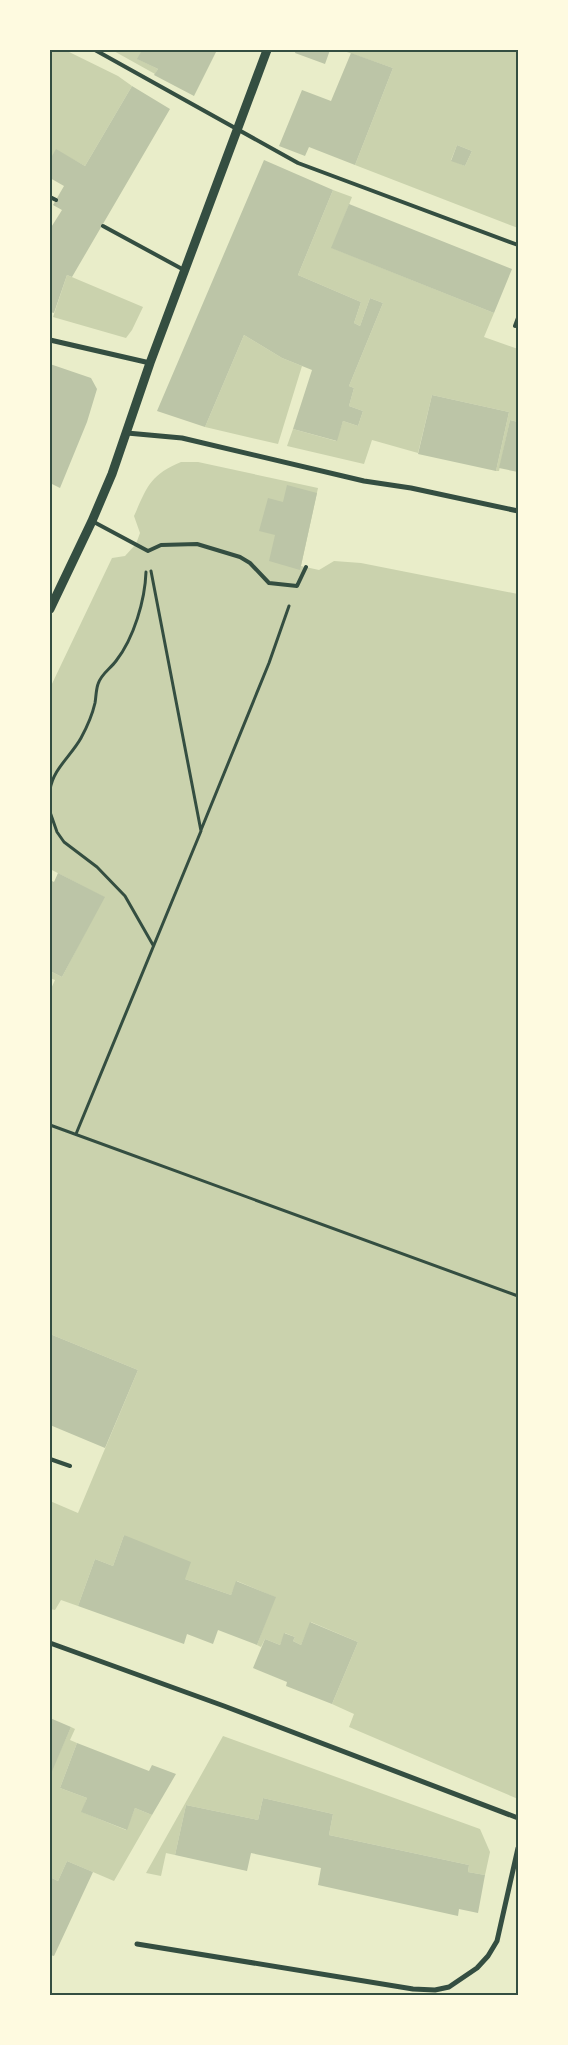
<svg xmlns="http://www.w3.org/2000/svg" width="568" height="2045" font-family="'Public Sans',sans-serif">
<rect width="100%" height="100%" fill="#e9edc9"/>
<path fill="#cad2ad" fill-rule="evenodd" d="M 50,50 L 65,50 L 118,76 L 132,86 L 85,166 L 56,150 L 50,159 Z
M 112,50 L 142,50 L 138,59 L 158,69 L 155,74 Z
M 341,50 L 518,50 L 518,228 L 355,165 L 393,68 ZM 457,145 L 472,151 L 465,166 L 451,160 Z
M 333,190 L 352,197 L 332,248 L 494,313 L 484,337 L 518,349 L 518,422 L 510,420 L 499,471 L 496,471 L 509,412 L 432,395 L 418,453 L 372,440 L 364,464 L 287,446 L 293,429 L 336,441 L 343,421 L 358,426 L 363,411 L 349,406 L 354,388 L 349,386 L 383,303 L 370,298 L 360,326 L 354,323 L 361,302 L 298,275 Z
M 67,275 L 143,307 L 132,330 L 126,338 L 53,317 Z
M 244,335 L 282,358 L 302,366 L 278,444 L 205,427 Z
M 181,462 L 198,462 L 318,488 L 301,566 L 319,570 L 334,561 L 361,563 L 518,594 L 518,1799 L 349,1727 L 354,1714 L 332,1704 L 358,1642 L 311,1622 L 301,1645 L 293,1641 L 295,1637 L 285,1633 L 280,1645 L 265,1639 L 261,1647 L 257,1645 L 275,1597 L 237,1581 L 231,1595 L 185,1579 L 124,1535 L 113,1566 L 95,1559 L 78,1606 L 61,1600 L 55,1610 L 50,1609 L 50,1501 L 78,1513 L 138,1370 L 50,1334 L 50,991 L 55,980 L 50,978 L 50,971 L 62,977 L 104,897 L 50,869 L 50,688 L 112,558 L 125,556 L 136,544 L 140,533 L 134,516 C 147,487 150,475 181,462 Z
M 71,1727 L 75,1729 L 70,1740 L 77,1743 L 60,1788 L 87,1798 L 82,1812 L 126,1830 L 135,1808 L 152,1815 L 114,1881 L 67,1861 L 58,1881 L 50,1877 L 50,1774 Z
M 223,1736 L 480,1829 L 490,1852 L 485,1875 L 468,1872 L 469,1865 L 329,1835 L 333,1814 L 263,1798 L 258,1820 L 186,1805 L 175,1855 L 166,1853 L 161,1876 L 146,1873 Z"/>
<path fill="#bcc5a7" d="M 142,50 L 217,50 L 194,96 L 154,75 L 158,69 L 137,59 Z
M 296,50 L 330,50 L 325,64 L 295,53 Z
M 351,53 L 393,68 L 355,165 L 309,147 L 305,156 L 279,146 L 302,90 L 331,101 Z
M 132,86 L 170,109 L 72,277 L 67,275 L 54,313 L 50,312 L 50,229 L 62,210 L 53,205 L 64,186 L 50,178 L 50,159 L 56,149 L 85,166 Z
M 457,145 L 472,151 L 465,166 L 451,161 Z
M 264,160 L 333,190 L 298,275 L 361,302 L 354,323 L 360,326 L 370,298 L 383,303 L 349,386 L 354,388 L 349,406 L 363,411 L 358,426 L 343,421 L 337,441 L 293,429 L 312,370 L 282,358 L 244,335 L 205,427 L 157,411 Z
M 349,204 L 512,269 L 494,313 L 331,248 Z
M 50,364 L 91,378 L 97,389 L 87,422 L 60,488 L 50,483 Z
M 432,395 L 509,412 L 496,471 L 418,454 Z
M 510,420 L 518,422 L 518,472 L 499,468 Z
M 287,485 L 317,493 L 300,570 L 269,561 L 275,535 L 259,531 L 268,498 L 283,502 Z
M 58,873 L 105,897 L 62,977 L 50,971 L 50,880 L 54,882 Z
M 50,1334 L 138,1370 L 105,1448 L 50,1425 Z
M 124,1535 L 191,1562 L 185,1579 L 231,1595 L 236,1581 L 276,1597 L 257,1645 L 218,1630 L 213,1644 L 187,1634 L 184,1644 L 78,1606 L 95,1559 L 113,1566 Z
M 310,1622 L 358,1642 L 332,1704 L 286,1686 L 287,1682 L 253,1668 L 265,1639 L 280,1645 L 284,1633 L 295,1637 L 293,1641 L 301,1645 Z
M 50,1718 L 71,1727 L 50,1776 Z
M 77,1743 L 149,1771 L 152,1765 L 176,1774 L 152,1815 L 135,1808 L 127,1830 L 81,1812 L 87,1798 L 60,1788 Z
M 263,1798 L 333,1814 L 329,1835 L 469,1865 L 468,1872 L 485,1875 L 478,1913 L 459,1909 L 458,1916 L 318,1885 L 321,1868 L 251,1853 L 247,1871 L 175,1855 L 186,1805 L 258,1820 Z
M 67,1861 L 93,1872 L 54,1956 L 50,1955 L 50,1877 L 58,1881 Z"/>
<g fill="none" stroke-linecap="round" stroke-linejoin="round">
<path stroke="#344e41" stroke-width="3" d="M 50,790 C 53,769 71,756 81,738 C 87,727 92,716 95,703 C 96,697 96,690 98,684 C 101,674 110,669 116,661 C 134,638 145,600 146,572
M 50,812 L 57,832 L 64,842 L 97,867 L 125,896 L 153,945
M 201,830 L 269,663 L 289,606
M 50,1125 L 518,1296
M 76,1134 L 201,831 L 151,571"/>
<path stroke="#344e41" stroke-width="4" d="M 95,50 L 298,163 L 518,245
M 50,197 L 56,200
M 103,226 L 184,270
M 515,326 L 518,318
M 92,521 L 148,551 L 161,545 L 197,544 L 240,557 L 250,563 L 269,583 L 297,586 L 306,567
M 50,1459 L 70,1466"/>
<path stroke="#344e41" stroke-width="5" d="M 50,340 L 150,363
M 127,433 L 182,438 L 364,481 L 411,488 L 518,511
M 50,1643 L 224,1706 L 518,1818
M 137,1944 L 413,1989 L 435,1990 L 449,1987 L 477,1968 L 488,1956 L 497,1941 L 518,1848"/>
<path stroke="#344e41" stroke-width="9" d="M 50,609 L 92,521 L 112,474 L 150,363 L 267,50"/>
</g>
<rect width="568" height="2045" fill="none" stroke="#fefae0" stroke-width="102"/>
<rect x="51" y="51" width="466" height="1943" fill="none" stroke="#344e41" stroke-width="2"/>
</svg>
